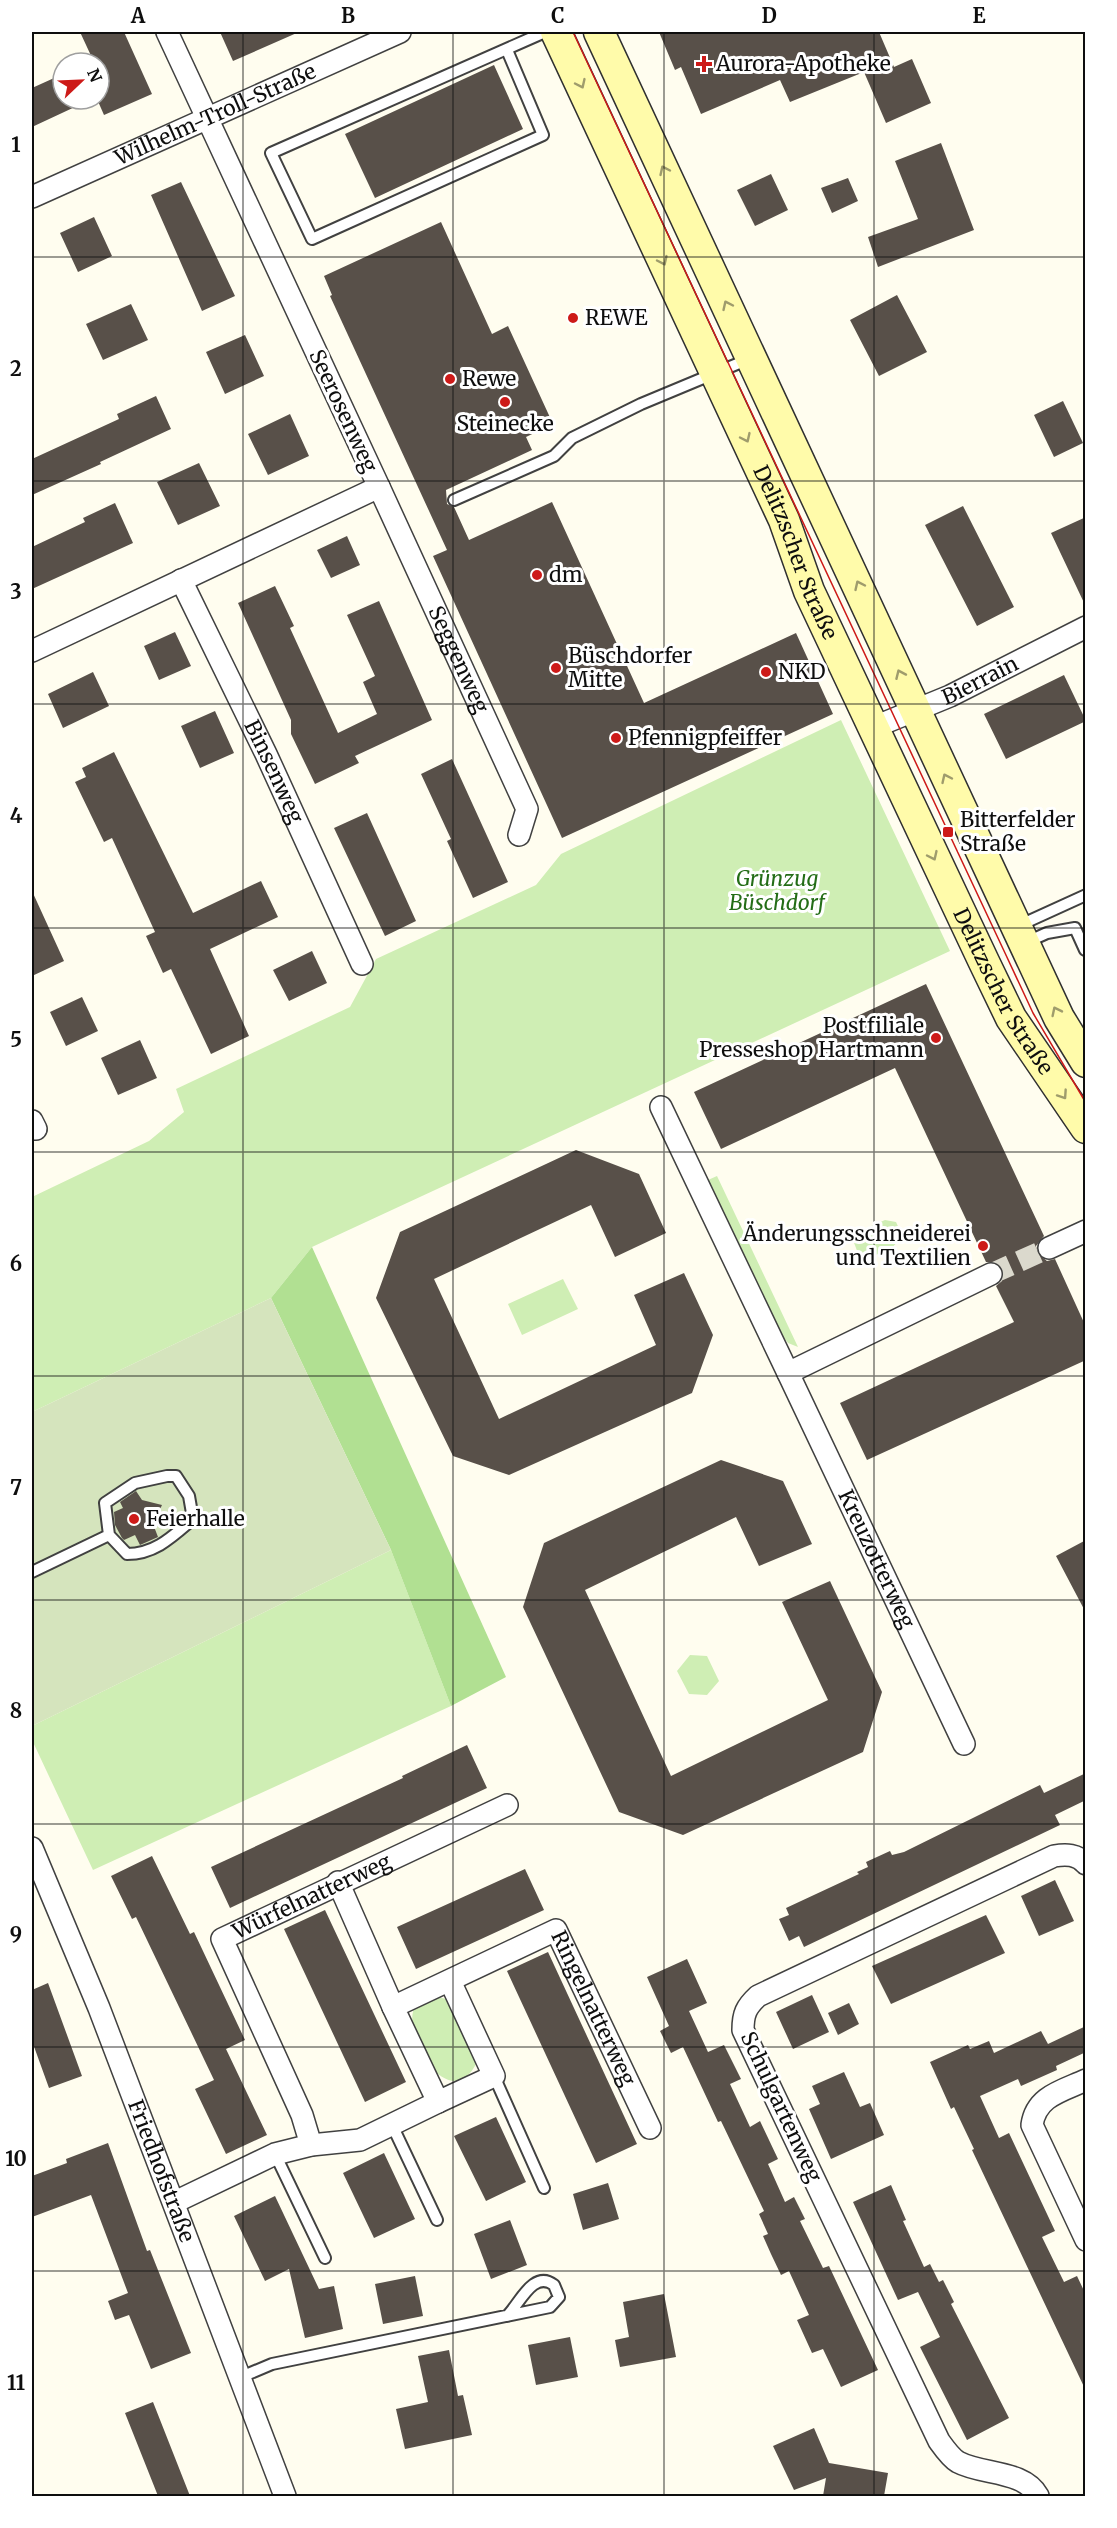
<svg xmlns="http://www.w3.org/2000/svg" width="1117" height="2528" font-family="Merriweather,serif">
<rect width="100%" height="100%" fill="#fffdef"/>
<path fill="#cfeeb4" d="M 841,720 L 950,951 L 312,1247 L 271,1298 L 32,1412 L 32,1197 L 149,1141 L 184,1112 L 176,1089 L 350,1007 L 376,959 L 536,885 L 561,854 Z
M 717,1176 L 798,1347 L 788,1343 L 781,1334 L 708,1180 Z
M 885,1220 L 896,1222 L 902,1235 C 894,1251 877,1257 859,1256 L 853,1240 L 860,1231 Z
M 563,1279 L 578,1309 L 522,1335 L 508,1304 Z
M 391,1550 L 451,1706 L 93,1870 L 32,1740 L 32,1726 Z
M 690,1655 L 707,1656 L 719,1681 L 707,1695 L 689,1694 L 677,1671 Z
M 432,1996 L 447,1999 L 477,2062 C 448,2122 393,2022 419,2002 C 422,1999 428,1998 432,1996 Z"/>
<path fill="#b1e092" d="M 312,1247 L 506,1677 L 451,1706 L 391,1550 L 271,1298 Z"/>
<path fill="#d5e4bd" d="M 271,1298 L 391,1550 L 32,1726 L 32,1412 Z"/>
<path fill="#585049" d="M 80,32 L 124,32 L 152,94 L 104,115 L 97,99 L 99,63 L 86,63 L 93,60 Z
M 220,32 L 299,32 L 233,61 Z
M 659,32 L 879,32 L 894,67 L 912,59 L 931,103 L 886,123 L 864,72 L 790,102 L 780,80 L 701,114 L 681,67 L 675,70 Z
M 494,65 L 523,129 L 375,198 L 345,134 Z
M 63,74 L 63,99 L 92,99 L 32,127 L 32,88 Z
M 941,143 L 974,230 L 878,267 L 868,237 L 918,219 L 895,161 Z
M 771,174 L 788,210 L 755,226 L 737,190 Z
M 848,178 L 858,201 L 832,213 L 821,188 Z
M 181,182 L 235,296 L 202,311 L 151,195 Z
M 94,217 L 112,256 L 78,272 L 60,233 Z
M 441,222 L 492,334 L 508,326 L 553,424 L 526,437 L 532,450 L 446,490 L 447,504 L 454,507 L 469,540 L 552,502 L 644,703 L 796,633 L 833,714 L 562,838 L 433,556 L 447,550 L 330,296 L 332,295 L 324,276 Z
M 897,295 L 927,352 L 879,376 L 850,320 Z
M 131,304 L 148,340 L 103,360 L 86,324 Z
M 245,335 L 264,376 L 225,394 L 206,352 Z
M 156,396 L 171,429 L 100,462 L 101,464 L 32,495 L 32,459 L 119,419 L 117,414 Z
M 1063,401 L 1083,443 L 1054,457 L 1034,415 Z
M 290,414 L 309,456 L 268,475 L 248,434 Z
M 199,463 L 220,506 L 178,525 L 157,482 Z
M 115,503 L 133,543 L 32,589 L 32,547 L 85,522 L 83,518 Z
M 963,506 L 1014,607 L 977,626 L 925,525 Z
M 1086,517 L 1086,607 L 1051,533 Z
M 347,536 L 360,565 L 331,578 L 317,550 Z
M 275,586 L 294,626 L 290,628 L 338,733 L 377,714 L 363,682 L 375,676 L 347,615 L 379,601 L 432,720 L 355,756 L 359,763 L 315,784 L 291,734 L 291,720 L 238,603 Z
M 175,632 L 191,666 L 159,680 L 144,646 Z
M 93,672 L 109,706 L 63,728 L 48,694 Z
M 1064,675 L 1086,721 L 1006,759 L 984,714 Z
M 215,711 L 234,753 L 200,768 L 181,726 Z
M 114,752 L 193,913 L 261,881 L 278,917 L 210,949 L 249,1036 L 211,1054 L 171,969 L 163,973 L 146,936 L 155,932 L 112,838 L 104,842 L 75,782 L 86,777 L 82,768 Z
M 452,759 L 508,882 L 473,898 L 447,841 L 451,839 L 421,774 Z
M 367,813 L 416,921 L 385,936 L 334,828 Z
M 32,891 L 64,961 L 32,976 Z
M 312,951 L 327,983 L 289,1001 L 273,970 Z
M 926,984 L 1044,1236 L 1036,1246 L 1038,1254 L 1047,1261 L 1055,1259 L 1086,1327 L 1086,1360 L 867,1460 L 840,1403 L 1014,1322 L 996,1286 L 1002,1281 L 1003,1269 L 998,1263 L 986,1262 L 895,1068 L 721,1149 L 694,1092 Z
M 82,997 L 98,1031 L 66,1046 L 50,1012 Z
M 140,1040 L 157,1078 L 118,1095 L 101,1058 Z
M 576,1150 L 639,1174 L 666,1233 L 615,1257 L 591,1205 L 434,1279 L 499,1419 L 656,1345 L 634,1295 L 684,1273 L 713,1335 L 692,1393 L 509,1475 L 453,1456 L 376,1298 L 400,1232 Z
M 721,1460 L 783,1481 L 812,1544 L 759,1566 L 736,1517 L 585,1590 L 671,1776 L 828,1700 L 782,1602 L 830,1581 L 882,1692 L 863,1752 L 683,1835 L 619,1812 L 523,1607 L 544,1543 Z
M 136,1491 L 142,1500 L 162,1505 L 153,1524 L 158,1537 L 140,1545 L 135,1535 L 124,1540 L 122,1538 L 115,1525 L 114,1512 L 123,1508 L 120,1502 Z
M 1086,1540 L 1086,1613 L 1056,1556 Z
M 467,1745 L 487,1788 L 230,1908 L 211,1867 L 403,1778 L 402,1776 Z
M 1086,1773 L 1086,1800 L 1055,1815 L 1060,1825 L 804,1947 L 799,1936 L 789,1941 L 779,1919 L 789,1915 L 786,1908 L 859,1874 L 857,1872 L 868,1867 L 866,1862 L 890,1851 L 892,1855 L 904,1852 L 1040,1785 L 1044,1793 Z
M 152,1856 L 190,1934 L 194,1932 L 245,2040 L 226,2049 L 267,2135 L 226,2154 L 195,2089 L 214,2080 L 136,1917 L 132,1919 L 111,1876 Z
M 525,1869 L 544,1910 L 416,1969 L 397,1927 Z
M 1055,1880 L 1074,1921 L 1039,1936 L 1021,1896 Z
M 325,1910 L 406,2082 L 365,2102 L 284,1929 Z
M 986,1915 L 1005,1953 L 891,2004 L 872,1966 Z
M 548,1952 L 637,2144 L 596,2163 L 507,1971 Z
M 687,1959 L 707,2003 L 689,2011 L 708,2052 L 724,2045 L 741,2079 L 730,2084 L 750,2127 L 760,2121 L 778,2159 L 768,2164 L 785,2202 L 794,2197 L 805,2219 L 800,2221 L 823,2268 L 829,2266 L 878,2370 L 841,2387 L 823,2349 L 812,2353 L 797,2320 L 809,2315 L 789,2271 L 781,2275 L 771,2254 L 763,2236 L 768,2234 L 759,2214 L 764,2211 L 721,2121 L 718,2122 L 683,2047 L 671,2053 L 660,2031 L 669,2026 L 647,1977 Z
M 48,1983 L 82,2076 L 49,2088 L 32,2041 L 32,1990 Z
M 812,1995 L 829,2032 L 793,2049 L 776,2012 Z
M 849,2003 L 859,2024 L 838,2035 L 828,2013 Z
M 1086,2026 L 1086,2052 L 1056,2066 L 1057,2070 L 1021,2086 L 1018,2079 L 980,2096 L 999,2138 L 1009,2133 L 1055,2231 L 1042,2237 L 1064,2282 L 1077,2276 L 1086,2295 L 1086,2391 L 972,2150 L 974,2149 L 954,2107 L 951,2109 L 930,2062 L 968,2045 L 970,2049 L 989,2041 L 994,2053 L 1041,2031 L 1048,2044 Z
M 844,2072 L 860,2107 L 870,2103 L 884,2135 L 831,2159 L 809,2109 L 820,2104 L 812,2086 Z
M 496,2117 L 526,2182 L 486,2201 L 454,2136 Z
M 108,2143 L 147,2251 L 150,2250 L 191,2353 L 151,2369 L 129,2315 L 115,2320 L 108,2301 L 128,2293 L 91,2195 L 32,2217 L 32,2176 L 67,2163 L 66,2159 Z
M 384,2153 L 415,2219 L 374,2238 L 343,2173 Z
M 608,2183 L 619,2219 L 583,2230 L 573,2194 Z
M 891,2185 L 906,2220 L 903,2221 L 924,2267 L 930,2264 L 939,2282 L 943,2280 L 954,2302 L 951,2304 L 1009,2418 L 967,2440 L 920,2347 L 940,2337 L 918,2292 L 898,2300 L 853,2202 Z
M 275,2196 L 319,2289 L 334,2286 L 343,2329 L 305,2338 L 289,2269 L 265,2281 L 234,2216 Z
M 510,2220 L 527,2265 L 491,2279 L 474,2234 Z
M 415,2276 L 423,2316 L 383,2324 L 375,2284 Z
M 664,2294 L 676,2357 L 620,2367 L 615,2340 L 629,2337 L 623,2302 Z
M 570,2337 L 578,2377 L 536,2385 L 528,2345 Z
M 449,2350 L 458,2396 L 463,2395 L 472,2435 L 405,2449 L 396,2409 L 428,2402 L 418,2356 Z
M 153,2402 L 190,2496 L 158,2496 L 125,2413 Z
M 814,2428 L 829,2463 L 888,2473 L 884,2496 L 823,2496 L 826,2478 L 794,2490 L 773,2446 Z"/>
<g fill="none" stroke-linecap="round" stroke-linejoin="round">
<path stroke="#dbd9cd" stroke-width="21" stroke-dasharray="21 10" stroke-linecap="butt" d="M 991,1274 L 1049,1248"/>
<defs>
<path id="service" d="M 507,50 L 543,135 L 312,239 L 271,153 L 545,32
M 454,500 L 554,456 L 572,438 L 641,404 L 749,359
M 1018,926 L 1086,895
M 1027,942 L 1047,933 L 1075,928 L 1085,950
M 167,1476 L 176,1476 L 189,1496 L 193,1519 C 172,1537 155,1554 127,1554 L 109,1535 L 105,1503 L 135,1483 Z
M 32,1572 L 109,1535
M 494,2076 L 544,2188
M 392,2125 L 437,2220
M 275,2154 L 325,2258
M 241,2377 L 272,2364 L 550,2307 L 559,2297 L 554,2285 C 533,2269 519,2305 507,2316"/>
<g id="minor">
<path id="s1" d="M 32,197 L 400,32"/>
<path id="s2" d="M 379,487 L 527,809 L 519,835"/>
<path id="s3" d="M 181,580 L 266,754 L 362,964"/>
<path d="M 32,651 L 379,487 L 167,32"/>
<path id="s4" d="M 872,728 L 950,696 L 1086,627"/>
<path d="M 661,1107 L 788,1373 L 991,1274"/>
<path d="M 32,1121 L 36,1129"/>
<path d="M 1049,1248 L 1086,1231"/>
<path id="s5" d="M 788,1373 L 964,1744"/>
<path id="s6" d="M 32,1848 L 99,2008 L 285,2496"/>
<path d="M 338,1882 L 393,2007"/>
<path d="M 1086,2080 C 1062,2091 1036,2096 1032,2125 L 1086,2240"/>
<path d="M 438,2102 L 494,2076 L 450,1981"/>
<path id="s7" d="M 311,2145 L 302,2115 L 222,1939 L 507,1805"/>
<path id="s8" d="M 175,2202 L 275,2154 L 311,2145 L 360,2140 L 438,2102 L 393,2007 L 556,1930 L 650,2128"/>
<path d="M 1038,2496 C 1024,2470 982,2475 958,2462 C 951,2458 944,2448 939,2441 L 743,2030 C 743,2014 746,2007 758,1996 L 1054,1856 C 1066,1854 1077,1854 1086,1864"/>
</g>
<g id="secondary">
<path id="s9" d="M 556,32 L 784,520 L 809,591 L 984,962 L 1011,1018 L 1086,1128"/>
<path d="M 599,32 L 1059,1018 L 1086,1062"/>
</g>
</defs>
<use href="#service" stroke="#414141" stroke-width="14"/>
<use href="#minor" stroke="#414141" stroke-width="24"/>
<use href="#secondary" stroke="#303030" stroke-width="33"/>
<use href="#service" stroke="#fff" stroke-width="10"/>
<use href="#minor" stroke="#fff" stroke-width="21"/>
<use href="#secondary" stroke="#fffbaa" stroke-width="30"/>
<path stroke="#cd1a18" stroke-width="1.5" d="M 573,32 L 1005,953 L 1033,1013 L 1086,1103"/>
</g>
<defs><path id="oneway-chevron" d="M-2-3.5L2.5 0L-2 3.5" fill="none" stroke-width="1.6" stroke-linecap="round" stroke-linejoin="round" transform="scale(1.5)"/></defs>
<g stroke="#9f9c6c">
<use href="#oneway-chevron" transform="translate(581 84) rotate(65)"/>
<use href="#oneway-chevron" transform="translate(664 170) rotate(-115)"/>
<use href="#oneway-chevron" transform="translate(663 261) rotate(65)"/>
<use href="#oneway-chevron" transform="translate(727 305) rotate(-115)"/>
<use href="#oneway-chevron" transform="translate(746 438) rotate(65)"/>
<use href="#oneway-chevron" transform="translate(859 585) rotate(-115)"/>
<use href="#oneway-chevron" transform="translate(900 674) rotate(-114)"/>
<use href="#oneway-chevron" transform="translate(946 778) rotate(-115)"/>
<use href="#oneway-chevron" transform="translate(933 856) rotate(65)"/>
<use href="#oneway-chevron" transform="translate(1056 1011) rotate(-116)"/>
<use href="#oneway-chevron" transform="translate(1063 1095) rotate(56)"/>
</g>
<path fill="none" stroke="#0e0e0e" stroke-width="1.5" stroke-opacity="0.55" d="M 243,32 L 243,2496M 453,32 L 453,2496M 664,32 L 664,2496M 874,32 L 874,2496M 32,257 L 1086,257M 32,481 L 1086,481M 32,704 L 1086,704M 32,928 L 1086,928M 32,1152 L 1086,1152M 32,1376 L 1086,1376M 32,1600 L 1086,1600M 32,1824 L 1086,1824M 32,2047 L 1086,2047M 32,2271 L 1086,2271"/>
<g fill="#cd1a18" stroke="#fff" stroke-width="2">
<path d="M701 55h6v6h6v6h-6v6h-6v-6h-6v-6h6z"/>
<circle cx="573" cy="318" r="6"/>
<circle cx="450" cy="379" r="6"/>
<circle cx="505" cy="402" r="6"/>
<circle cx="537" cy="575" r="6"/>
<circle cx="556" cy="668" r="6"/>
<circle cx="766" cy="672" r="6"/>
<circle cx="616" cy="738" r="6"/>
<rect x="942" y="826" width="12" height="12" rx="3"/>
<circle cx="936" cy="1038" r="6"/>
<circle cx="983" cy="1246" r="6"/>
<circle cx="134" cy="1519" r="6"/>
</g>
<g text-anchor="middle" stroke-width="6" stroke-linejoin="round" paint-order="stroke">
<g font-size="21" fill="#0e0e0e" stroke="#fff" text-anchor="start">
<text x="716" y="71">Aurora-Apotheke</text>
<text x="585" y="325">REWE</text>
<text x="462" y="386">Rewe</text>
<text x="505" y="431" text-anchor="middle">Steinecke</text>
<text x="549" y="582">dm</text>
<text x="568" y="663">Büschdorfer<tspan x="568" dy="24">Mitte</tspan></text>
<text x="778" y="679">NKD</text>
<text x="628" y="745">Pfennigpfeiffer</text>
<text x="960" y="827">Bitterfelder<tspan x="960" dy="24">Straße</tspan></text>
<text x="924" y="1033" text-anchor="end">Postfiliale<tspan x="924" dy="24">Presseshop Hartmann</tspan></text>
<text x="971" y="1241" text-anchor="end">Änderungsschneiderei<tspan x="971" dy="24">und Textilien</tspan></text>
<text x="146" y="1526">Feierhalle</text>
</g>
<g font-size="21" fill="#0e0e0e" stroke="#fff">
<text dy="7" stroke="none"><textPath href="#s1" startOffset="201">Wilhelm-Troll-Straße</textPath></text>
<text transform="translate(343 411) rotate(65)" y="7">Seerosenweg</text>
<text dy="7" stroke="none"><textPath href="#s9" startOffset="573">Delitzscher Straße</textPath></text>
<text dy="7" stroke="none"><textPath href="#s2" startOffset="190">Seggenweg</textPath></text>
<text dy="7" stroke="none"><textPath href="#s4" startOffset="118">Bierrain</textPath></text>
<text dy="7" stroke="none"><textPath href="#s3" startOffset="213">Binsenweg</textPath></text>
<text dy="7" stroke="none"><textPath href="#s9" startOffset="1059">Delitzscher Straße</textPath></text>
<text dy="7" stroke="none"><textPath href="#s5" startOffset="206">Kreuzotterweg</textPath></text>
<text dy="7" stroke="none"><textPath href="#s7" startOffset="324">Würfelnatterweg</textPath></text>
<text dy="7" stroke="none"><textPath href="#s8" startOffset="656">Ringelnatterweg</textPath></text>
<text transform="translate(781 2107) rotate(65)" y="7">Schulgartenweg</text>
<text dy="7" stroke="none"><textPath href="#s6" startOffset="348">Friedhofstraße</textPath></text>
</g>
<g font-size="21" font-style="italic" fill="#246d17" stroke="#fff">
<text x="777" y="886">Grünzug<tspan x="777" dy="24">Büschdorf</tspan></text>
</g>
</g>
<rect width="1117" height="2528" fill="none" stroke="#ffffff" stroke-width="66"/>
<g transform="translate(81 81) rotate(67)"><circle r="28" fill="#ffffff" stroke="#9f9f9f" stroke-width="1.5"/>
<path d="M0-4.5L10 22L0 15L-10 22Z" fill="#cd1a18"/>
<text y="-9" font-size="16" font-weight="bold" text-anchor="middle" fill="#0e0e0e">N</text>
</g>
<rect x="33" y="33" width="1051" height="2462" fill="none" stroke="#0e0e0e" stroke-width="2"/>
<g font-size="20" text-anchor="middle" font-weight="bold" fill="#0e0e0e">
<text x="138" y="23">A</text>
<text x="348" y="23">B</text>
<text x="558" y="23">C</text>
<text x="769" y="23">D</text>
<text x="979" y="23">E</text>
<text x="16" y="152">1</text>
<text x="16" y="376">2</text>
<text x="16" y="599">3</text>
<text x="16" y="823">4</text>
<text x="16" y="1047">5</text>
<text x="16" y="1271">6</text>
<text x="16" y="1495">7</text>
<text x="16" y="1718">8</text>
<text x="16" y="1942">9</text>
<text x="16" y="2166">10</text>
<text x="16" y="2390">11</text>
</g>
</svg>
